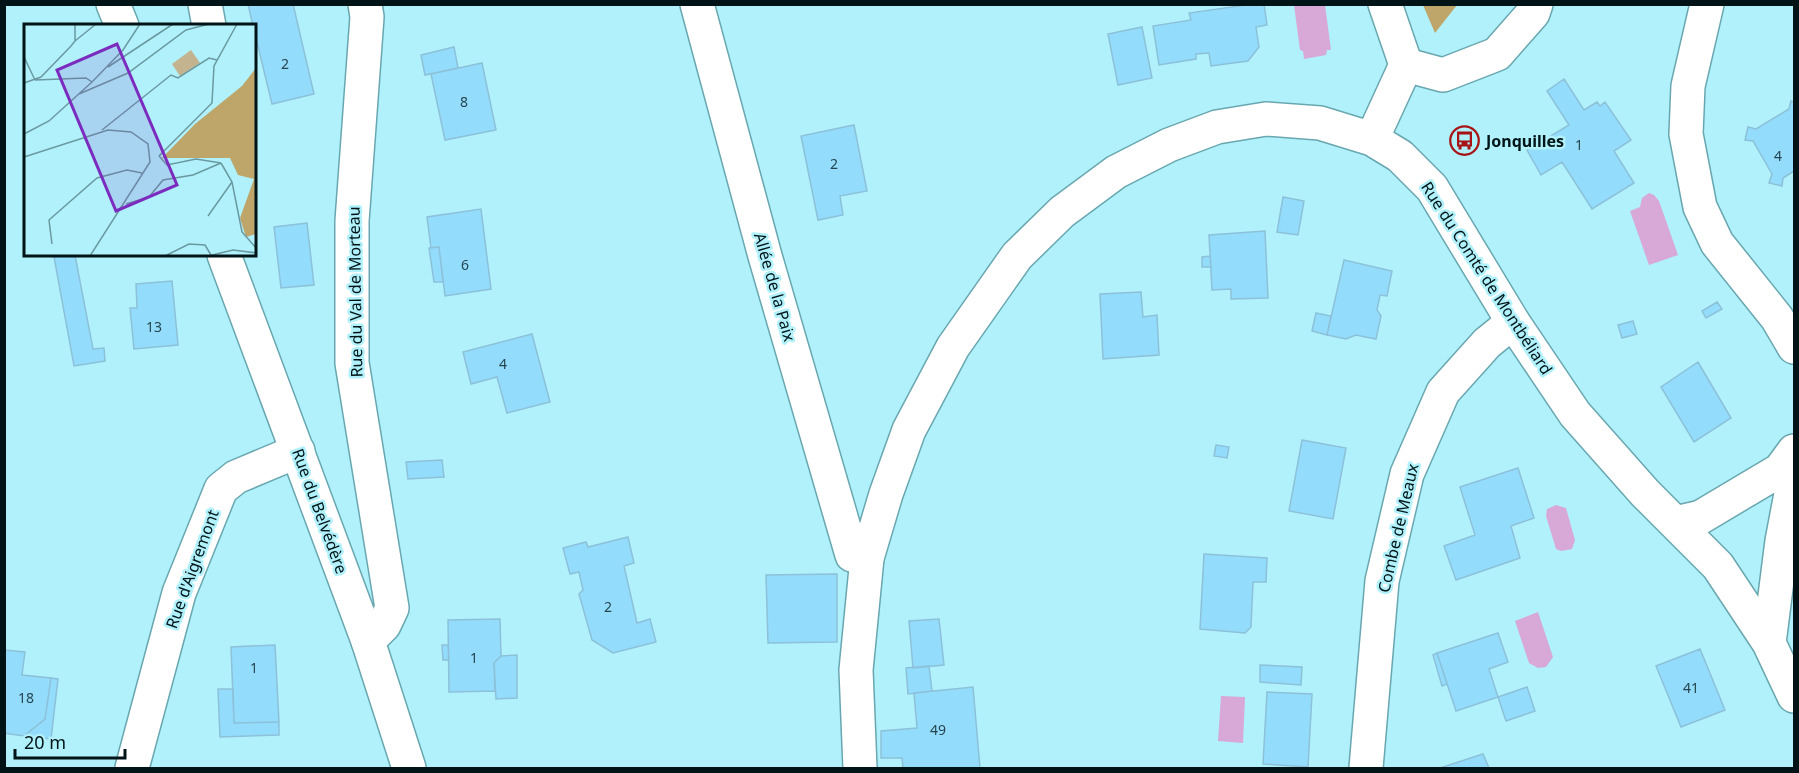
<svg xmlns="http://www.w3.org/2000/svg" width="1799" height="773" font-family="'Noto Sans',sans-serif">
<rect width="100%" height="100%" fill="#b1f1fb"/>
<path fill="#bea569" d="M 1423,5 L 1457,5 L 1435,33 Z"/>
<path fill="#d8a8d7" d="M 1294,5 L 1325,5 L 1331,50 L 1327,50 L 1326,55 L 1304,59 L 1303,51 L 1300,50 Z
M 1649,193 L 1654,195 L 1659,201 L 1678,255 L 1649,265 L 1630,211 L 1640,207 L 1642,198 Z
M 1556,505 L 1566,508 L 1575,540 L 1572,549 L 1561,551 L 1556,549 L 1546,516 L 1547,509 Z
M 1538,612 L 1553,657 L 1546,667 L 1538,668 L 1529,663 L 1515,621 Z
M 1221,696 L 1245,697 L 1243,743 L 1218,741 Z"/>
<path fill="#94dcfc" stroke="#8cc1d9" stroke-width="1.5" d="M 248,4 L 293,4 L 314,94 L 272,104 L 255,34 L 255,26 L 253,26 Z
M 1253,4 L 1264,4 L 1267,25 L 1256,27 L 1259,47 L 1248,61 L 1211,66 L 1209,53 L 1196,54 L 1196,59 L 1159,65 L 1153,26 L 1191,20 L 1189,13 Z
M 1142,27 L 1152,78 L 1118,85 L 1108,34 Z
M 454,47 L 458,68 L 425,75 L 421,55 Z
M 482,63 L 496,130 L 445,140 L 431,74 Z
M 1564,79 L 1584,110 L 1597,102 L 1600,106 L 1605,102 L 1631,140 L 1614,151 L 1634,183 L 1592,209 L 1562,162 L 1541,175 L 1527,150 L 1569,125 L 1547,91 Z
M 1791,101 L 1794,102 L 1794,171 L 1783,178 L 1782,186 L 1769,183 L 1772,174 L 1753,141 L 1745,140 L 1748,127 L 1756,129 L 1789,109 Z
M 854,125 L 867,191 L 840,196 L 843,215 L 818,220 L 801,136 Z
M 1460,134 L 1468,134 L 1469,151 L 1461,151 Z
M 1283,197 L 1304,201 L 1298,235 L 1277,232 Z
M 481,209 L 491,289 L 445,296 L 439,247 L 431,248 L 427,217 Z
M 307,223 L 314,285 L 281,288 L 274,227 Z
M 1265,231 L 1268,298 L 1231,299 L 1231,289 L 1212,290 L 1209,235 Z
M 439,247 L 443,282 L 434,282 L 429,248 Z
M 65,255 L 75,255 L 93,349 L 104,348 L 105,361 L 74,366 L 54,257 Z
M 1210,256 L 1211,267 L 1202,267 L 1202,257 Z
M 1344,260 L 1392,271 L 1387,296 L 1380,295 L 1377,310 L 1381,316 L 1376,339 L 1356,335 L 1346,339 L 1327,335 Z
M 172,281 L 178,345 L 134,349 L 130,308 L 137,308 L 136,284 Z
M 1141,292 L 1143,317 L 1157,315 L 1159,355 L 1103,359 L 1100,294 Z
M 1717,302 L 1722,309 L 1706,318 L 1702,311 Z
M 1316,313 L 1331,316 L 1327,335 L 1312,331 Z
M 1633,321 L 1637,334 L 1622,338 L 1618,325 Z
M 532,334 L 550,402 L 507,413 L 497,377 L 471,384 L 463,352 Z
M 1698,362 L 1731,418 L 1694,442 L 1661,387 Z
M 1302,440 L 1346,448 L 1333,519 L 1289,511 Z
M 1216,445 L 1229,447 L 1227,458 L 1214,456 Z
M 442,460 L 444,477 L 408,479 L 406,462 Z
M 1518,468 L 1534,518 L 1511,526 L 1520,558 L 1456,580 L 1444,546 L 1475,535 L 1460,487 Z
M 628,537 L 634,563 L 624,566 L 637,623 L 650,619 L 656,642 L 613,653 L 592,640 L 579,594 L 583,590 L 579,572 L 570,574 L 563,548 L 586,542 L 588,547 Z
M 1204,554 L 1267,558 L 1266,582 L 1253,582 L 1251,627 L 1245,633 L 1200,629 Z
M 837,574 L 837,642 L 768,643 L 766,575 Z
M 500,619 L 501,656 L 494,663 L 495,691 L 449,692 L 448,620 Z
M 939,619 L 944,665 L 913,668 L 909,621 Z
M 1498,633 L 1508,662 L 1489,669 L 1498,697 L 1456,711 L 1437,653 Z
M 275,645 L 279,722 L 234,723 L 231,647 Z
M 442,645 L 448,645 L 449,660 L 443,660 Z
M 1700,649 L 1725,710 L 1681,727 L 1656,666 Z
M 4,650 L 25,652 L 22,675 L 51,678 L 45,719 L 24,736 L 4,733 Z
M 1437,653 L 1447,684 L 1442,686 L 1433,655 Z
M 517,655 L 517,698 L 496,699 L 494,663 L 501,656 Z
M 1260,665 L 1302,667 L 1301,685 L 1260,682 Z
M 929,666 L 932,691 L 908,694 L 906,668 Z
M 51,678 L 58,679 L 51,739 L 24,736 L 45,719 Z
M 973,687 L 980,768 L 903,768 L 902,758 L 881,758 L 881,731 L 917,728 L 914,693 Z
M 1527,687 L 1535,711 L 1506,721 L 1498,697 Z
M 218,689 L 233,689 L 234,723 L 279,722 L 279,735 L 220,737 Z
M 1267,692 L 1312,694 L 1308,767 L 1263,764 Z
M 1483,754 L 1489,768 L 1440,768 Z"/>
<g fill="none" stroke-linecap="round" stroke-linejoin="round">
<defs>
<path id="minor" d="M 205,4 L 209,26
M 365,4 L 367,17 L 352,221 L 352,363 L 392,608 L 384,625 L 368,641
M 697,4 L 765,256 L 852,555 L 867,558
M 1385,4 L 1406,65
M 132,768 L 179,593 L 221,489 L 236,477 L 298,451
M 1366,768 L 1382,581 L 1407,474 L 1443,392 L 1487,343 L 1513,322"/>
<path id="tertiary" d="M 113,4 L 122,26
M 1707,4 L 1688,86 L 1686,134 L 1700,207 L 1717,243 L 1777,318 L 1794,347
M 1372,139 L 1406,65 L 1443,75 L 1497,54 L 1533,13 L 1536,4
M 224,255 L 368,641 L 409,768
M 1675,523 L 1701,517 L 1780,470 L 1794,451
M 1769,643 L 1782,541 L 1794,478
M 860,768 L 856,670 L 867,558 L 886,494 L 909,430 L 953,347 L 1017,256 L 1062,212 L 1116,172 L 1169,145 L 1217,127 L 1266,119 L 1320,123 L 1372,139 L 1400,156 L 1432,188 L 1513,322 L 1575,414 L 1645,493 L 1718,566 L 1769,643 L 1794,696"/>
</defs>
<use href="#minor" stroke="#69a7b0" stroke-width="36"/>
<use href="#tertiary" stroke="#69a7b0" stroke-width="36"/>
<use href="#minor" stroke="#fff" stroke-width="33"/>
<use href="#tertiary" stroke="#fff" stroke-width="33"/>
</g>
<defs>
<symbol id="bus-ring" viewBox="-11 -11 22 22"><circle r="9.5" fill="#b1f1fb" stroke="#a81416" stroke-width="1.5"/><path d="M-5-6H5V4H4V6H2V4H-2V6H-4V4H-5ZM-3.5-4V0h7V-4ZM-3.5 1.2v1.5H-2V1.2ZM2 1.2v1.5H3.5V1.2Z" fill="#a81416"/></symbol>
</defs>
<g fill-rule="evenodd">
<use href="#bus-ring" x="1448" y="124" width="33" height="33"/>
</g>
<g text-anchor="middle" stroke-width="5" stroke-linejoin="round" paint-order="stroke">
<g font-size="14" fill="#254650">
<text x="285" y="69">2</text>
<text x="464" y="107">8</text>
<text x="1579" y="150">1</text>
<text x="1778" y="161">4</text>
<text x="834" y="169">2</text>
<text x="465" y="270">6</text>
<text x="154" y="332">13</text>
<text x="503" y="369">4</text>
<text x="608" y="612">2</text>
<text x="474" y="663">1</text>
<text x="254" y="673">1</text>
<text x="1691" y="693">41</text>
<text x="26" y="703">18</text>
<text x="938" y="735">49</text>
</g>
<g font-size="16" font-weight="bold" fill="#001417" stroke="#b1f1fb" text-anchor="start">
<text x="1486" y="147">Jonquilles</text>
</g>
<g font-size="16" fill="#001417" stroke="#b1f1fb">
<text transform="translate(1487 278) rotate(57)" y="6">Rue du Comté de Montbéliard</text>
<text transform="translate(775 287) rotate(74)" y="6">Allée de la Paix</text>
<text transform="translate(355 292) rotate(-91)" y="6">Rue du Val de Morteau</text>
<text transform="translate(320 511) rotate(70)" y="6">Rue du Belvédère</text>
<text transform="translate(1398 528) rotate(-77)" y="6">Combe de Meaux</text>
<text transform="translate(192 569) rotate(-70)" y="6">Rue d'Aigremont</text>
</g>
</g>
<g transform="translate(24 24)">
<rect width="232" height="232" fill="#b1f1fb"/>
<path d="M 167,26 L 176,39 L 156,52 L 148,40 Z" fill="#c3b38e"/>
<path d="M 232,44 L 232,210 L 222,213 L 216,194 L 230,155 L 214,151 L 206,134 L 138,134 L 171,100 L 218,62 Z" fill="#bea569"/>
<path fill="none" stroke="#6a99a0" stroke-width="1.5" d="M 51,17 L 72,0M 0,33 L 11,56M 84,43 L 149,0M 11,56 L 62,54 L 68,58M 0,59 L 17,53 L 47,22 L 51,17 L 51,0M 55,70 L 104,49 L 162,6 L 185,0M 78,106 L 147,51 L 154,54 L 185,34 L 193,36M 0,110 L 25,97 L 68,58 L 99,26 L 116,0M 135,132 L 188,79 L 190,42 L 213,0M 135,132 L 143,141 L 172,135 L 197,139M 0,133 L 84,106 L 107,108 L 124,120 L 126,138 L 66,232M 197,139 L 208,158 L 218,208 L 233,225M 102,180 L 125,173 L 139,156 L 169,151 L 197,139M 184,192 L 208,158M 28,220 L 25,196 L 73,154 L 103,146 L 118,149M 141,232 L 165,220 L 181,221 L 187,231M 184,232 L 209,226 L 233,229"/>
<path fill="#7b2cbf" fill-opacity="0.15" stroke="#7b2cbf" stroke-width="3" d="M 93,20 L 153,161 L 92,187 L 33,46 Z"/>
<rect width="232" height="232" fill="none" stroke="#001417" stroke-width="3"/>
</g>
<rect width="1799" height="773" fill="none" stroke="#001417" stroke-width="12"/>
<path d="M15 749v9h110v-9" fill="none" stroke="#001417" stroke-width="3"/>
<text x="24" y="749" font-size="18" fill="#001417" stroke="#b1f1fb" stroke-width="4.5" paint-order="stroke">20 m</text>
</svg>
